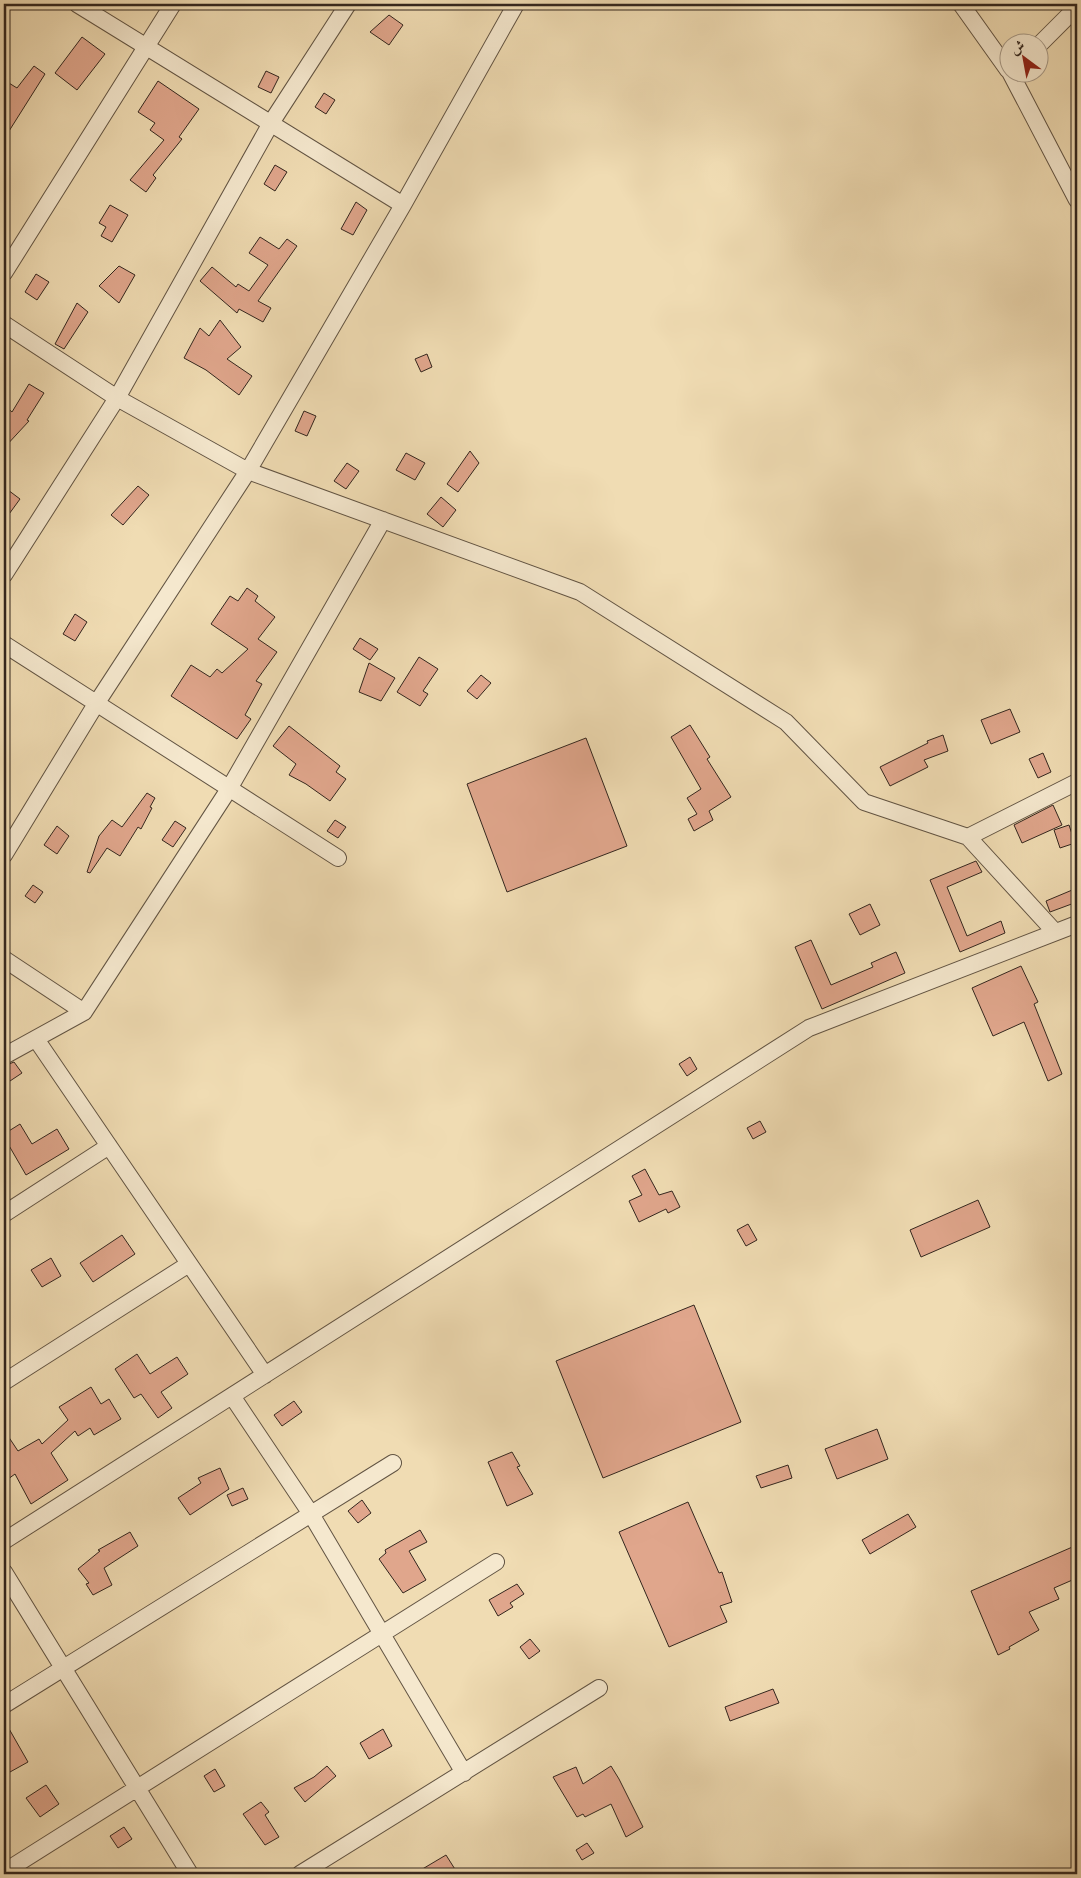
<svg xmlns="http://www.w3.org/2000/svg" width="1081" height="1878" font-family="Alegreya,Amiri,serif">
<rect width="100%" height="100%" fill="#f0dcb3"/>
<filter id="stains"><feTurbulence type="fractalNoise" baseFrequency=".004" numOctaves="4"/><feColorMatrix values="0 0 0 0 .2 0 0 0 0 .09 0 0 0 0 .02 0 0 0 .5 -.17"/></filter>
<radialGradient id="worn" r=".72"><stop offset=".6" stop-color="#630" stop-opacity="0"/><stop offset="1" stop-color="#630" stop-opacity=".3"/></radialGradient>
<path fill="#e0a68c" stroke="#33261e" d="M 389,15 L 403,25 L 389,45 L 370,32 Z
M 82,37 L 105,54 L 77,90 L 55,73 Z
M 34,66 L 45,74 L 4,139 L 4,80 L 17,88 Z
M 266,71 L 279,77 L 271,93 L 258,87 Z
M 158,81 L 199,109 L 179,137 L 182,139 L 153,175 L 156,178 L 146,192 L 130,180 L 164,140 L 150,130 L 155,123 L 138,112 Z
M 324,93 L 335,100 L 326,114 L 315,107 Z
M 275,165 L 287,172 L 275,191 L 264,184 Z
M 356,202 L 367,210 L 353,235 L 341,229 Z
M 110,205 L 128,215 L 112,242 L 101,236 L 106,227 L 99,223 Z
M 260,237 L 279,249 L 287,239 L 297,246 L 258,301 L 271,308 L 263,322 L 239,309 L 237,313 L 200,281 L 212,267 L 236,287 L 238,284 L 249,291 L 268,265 L 249,253 Z
M 119,266 L 135,275 L 119,303 L 99,286 Z
M 36,274 L 49,282 L 37,300 L 25,292 Z
M 77,303 L 88,312 L 64,349 L 55,344 Z
M 220,320 L 241,347 L 227,359 L 252,376 L 239,395 L 206,370 L 184,358 L 200,328 L 209,336 Z
M 427,354 L 432,367 L 421,372 L 415,359 Z
M 29,384 L 44,393 L 27,420 L 29,421 L 4,448 L 4,405 L 12,412 Z
M 304,411 L 316,416 L 307,436 L 295,431 Z
M 470,451 L 479,463 L 458,492 L 447,484 Z
M 406,453 L 425,463 L 415,480 L 396,470 Z
M 347,463 L 359,471 L 346,489 L 334,481 Z
M 138,486 L 149,495 L 123,525 L 111,515 Z
M 4,487 L 20,499 L 4,521 Z
M 441,497 L 456,510 L 443,527 L 427,514 Z
M 247,588 L 258,596 L 255,601 L 275,617 L 258,639 L 277,652 L 256,681 L 262,684 L 245,715 L 251,719 L 237,739 L 171,696 L 191,665 L 210,677 L 217,669 L 222,673 L 248,649 L 211,624 L 230,596 L 238,601 Z
M 75,614 L 87,622 L 75,641 L 63,634 Z
M 360,638 L 378,649 L 370,660 L 353,649 Z
M 419,657 L 438,669 L 423,691 L 428,694 L 420,706 L 397,692 Z
M 369,663 L 395,678 L 381,701 L 359,692 Z
M 481,675 L 491,683 L 477,699 L 467,691 Z
M 1010,709 L 1020,732 L 991,744 L 981,720 Z
M 690,725 L 710,757 L 707,759 L 731,797 L 709,811 L 713,820 L 694,831 L 688,819 L 697,814 L 687,798 L 701,789 L 671,737 Z
M 289,726 L 340,766 L 336,772 L 346,779 L 330,801 L 306,784 L 289,775 L 296,764 L 273,746 Z
M 943,735 L 948,751 L 924,760 L 928,767 L 890,786 L 880,767 L 928,743 L 927,741 Z
M 586,738 L 627,846 L 507,892 L 467,784 Z
M 1043,753 L 1051,772 L 1038,778 L 1029,759 Z
M 147,793 L 155,798 L 150,807 L 152,808 L 141,829 L 138,827 L 120,856 L 107,848 L 90,873 L 87,872 L 99,836 L 112,820 L 122,827 Z
M 1053,805 L 1062,825 L 1022,843 L 1014,825 Z
M 335,820 L 346,827 L 338,838 L 327,831 Z
M 175,821 L 186,828 L 173,847 L 162,840 Z
M 1069,825 L 1075,843 L 1060,848 L 1054,830 Z
M 57,826 L 69,836 L 57,854 L 44,845 Z
M 976,861 L 982,872 L 947,887 L 967,936 L 1001,921 L 1005,933 L 960,952 L 930,880 Z
M 33,885 L 43,892 L 35,903 L 25,896 Z
M 1077,888 L 1077,902 L 1050,912 L 1046,901 Z
M 870,904 L 880,925 L 860,935 L 849,914 Z
M 811,940 L 831,985 L 873,967 L 871,963 L 896,952 L 905,973 L 822,1009 L 795,947 Z
M 1021,966 L 1038,1002 L 1034,1004 L 1062,1074 L 1048,1081 L 1024,1022 L 993,1036 L 972,988 Z
M 690,1057 L 697,1069 L 687,1076 L 679,1064 Z
M 14,1062 L 22,1073 L 4,1085 L 4,1066 Z
M 760,1121 L 766,1132 L 753,1139 L 747,1128 Z
M 20,1124 L 32,1144 L 57,1129 L 69,1149 L 26,1175 L 4,1137 L 4,1134 Z
M 645,1169 L 659,1195 L 672,1191 L 680,1207 L 668,1213 L 666,1209 L 639,1222 L 629,1201 L 642,1195 L 632,1176 Z
M 978,1200 L 990,1227 L 921,1257 L 910,1230 Z
M 748,1224 L 757,1240 L 746,1246 L 737,1230 Z
M 122,1235 L 135,1254 L 93,1282 L 80,1263 Z
M 51,1258 L 61,1276 L 42,1287 L 31,1270 Z
M 694,1305 L 741,1422 L 603,1478 L 556,1361 Z
M 137,1354 L 150,1374 L 177,1357 L 188,1374 L 161,1392 L 172,1408 L 158,1418 L 141,1394 L 134,1398 L 115,1369 Z
M 91,1387 L 101,1404 L 109,1399 L 121,1419 L 94,1435 L 90,1428 L 78,1436 L 75,1431 L 51,1453 L 68,1480 L 31,1504 L 15,1474 L 4,1482 L 4,1430 L 18,1451 L 39,1439 L 42,1444 L 68,1420 L 59,1407 Z
M 294,1401 L 302,1412 L 282,1426 L 274,1415 Z
M 877,1429 L 888,1459 L 837,1479 L 825,1449 Z
M 512,1452 L 520,1466 L 517,1467 L 533,1494 L 507,1506 L 488,1462 Z
M 788,1465 L 792,1478 L 761,1488 L 756,1476 Z
M 220,1468 L 229,1489 L 190,1515 L 178,1498 L 201,1483 L 198,1478 Z
M 243,1488 L 248,1499 L 232,1506 L 227,1495 Z
M 362,1500 L 371,1513 L 358,1523 L 348,1511 Z
M 688,1502 L 719,1573 L 722,1572 L 732,1602 L 720,1606 L 727,1622 L 669,1647 L 619,1532 Z
M 908,1514 L 916,1527 L 870,1554 L 862,1540 Z
M 420,1530 L 427,1542 L 409,1551 L 426,1580 L 403,1593 L 379,1559 L 386,1553 L 385,1550 Z
M 130,1532 L 138,1546 L 104,1568 L 112,1585 L 93,1595 L 86,1584 L 89,1583 L 78,1569 L 100,1551 L 98,1550 Z
M 1077,1545 L 1077,1578 L 1054,1588 L 1059,1599 L 1029,1612 L 1039,1630 L 1009,1647 L 1010,1649 L 998,1655 L 971,1591 Z
M 517,1584 L 524,1594 L 510,1603 L 513,1607 L 498,1616 L 489,1600 Z
M 530,1639 L 540,1651 L 529,1659 L 520,1647 Z
M 773,1689 L 779,1703 L 730,1721 L 725,1707 Z
M 4,1720 L 28,1762 L 10,1772 L 4,1762 Z
M 383,1729 L 392,1746 L 369,1759 L 360,1743 Z
M 327,1766 L 336,1776 L 305,1802 L 294,1788 L 314,1777 Z
M 611,1766 L 619,1779 L 643,1827 L 626,1837 L 611,1804 L 585,1817 L 583,1814 L 577,1817 L 553,1777 L 576,1767 L 583,1784 Z
M 215,1769 L 225,1786 L 214,1792 L 204,1776 Z
M 46,1785 L 59,1804 L 40,1817 L 26,1798 Z
M 261,1802 L 269,1812 L 265,1815 L 279,1837 L 265,1845 L 243,1814 Z
M 124,1827 L 132,1839 L 118,1848 L 110,1836 Z
M 587,1843 L 594,1853 L 582,1860 L 576,1850 Z
M 446,1855 L 458,1874 L 414,1874 Z"/>
<g fill="none" stroke-linecap="round" stroke-linejoin="round">
<defs>
<path id="street" d="M 77,4 L 403,205
M 961,4 L 1008,70
M 1038,46 L 1077,7
M 1010,72 L 1077,200
M 4,273 L 173,4
M 4,324 L 117,398 L 248,471 L 580,592 L 786,722 L 864,802 L 968,837 L 1055,932
M 4,575 L 117,398 L 271,123 L 348,4
M 4,644 L 338,858
M 968,837 L 1077,782
M 4,855 L 96,704 L 248,471 L 403,205 L 516,4
M 4,959 L 84,1012
M 36,1039 L 265,1375
M 4,1056 L 84,1012 L 229,789 L 383,520
M 4,1214 L 109,1146
M 4,1382 L 189,1264
M 232,1396 L 311,1514 L 464,1773
M 4,1541 L 809,1028 L 1077,924
M 4,1572 L 190,1874
M 4,1705 L 393,1463
M 4,1872 L 496,1562
M 300,1874 L 599,1688"/>
</defs>
<use href="#street" stroke="#625443" stroke-width="18"/>
<use href="#street" stroke="#f5e8ce" stroke-width="16"/>
</g>
<rect width="1081" height="1878" fill="none" stroke="#f0dcb3" stroke-width="20"/>
<rect x="5" y="5" width="1071" height="1868" fill="none" stroke="#33261e" stroke-width="2.5"/>
<rect x="10" y="10" width="1061" height="1858" fill="none" stroke="#33261e"/>
<g transform="translate(1024 58) rotate(328)"><circle r="24" fill="#f5e8ce" stroke="#a79a88"/>
<path d="M0-4L9 19L0 12L-9 19Z" fill="#8f2418"/>
<text y="-8" font-size="14" font-weight="bold" text-anchor="middle" fill="#33261e">ش</text>
</g>
<rect width="100%" height="100%" filter="url(#stains)"/>
<rect width="100%" height="100%" fill="url(#worn)"/>
</svg>
